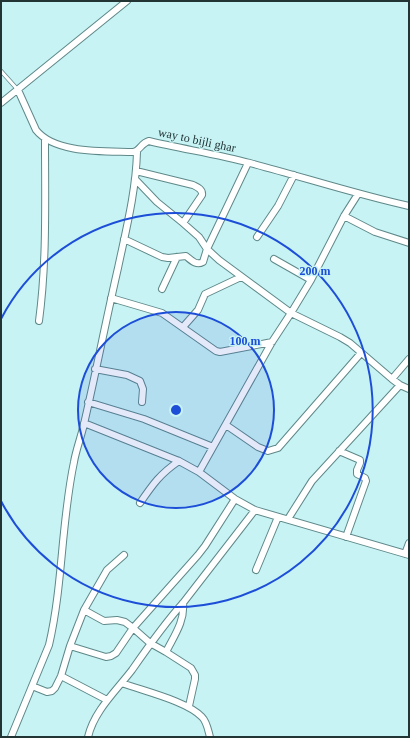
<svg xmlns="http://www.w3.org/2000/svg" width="410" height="738" font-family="'Times New Roman',serif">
<rect width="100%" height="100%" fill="#c7f3f4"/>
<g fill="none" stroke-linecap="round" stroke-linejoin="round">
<defs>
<path id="lane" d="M 1,71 L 18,90"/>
<path id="street" d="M 18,90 L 36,130 C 55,154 105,151 133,152 C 140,151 141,143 149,141 C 182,149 217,154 250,163 C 303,177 355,194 409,206
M 1,103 L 127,1
M 136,171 L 193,185 C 197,187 203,189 202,195 L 183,223
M 135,179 L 157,202 L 183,223 L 199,237 L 207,249 L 219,260 L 291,313 L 340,337 L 350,343 L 392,379 L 400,385 L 409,389
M 344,216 L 375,232 L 409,243
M 257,237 L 278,206 L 294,175
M 124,239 L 162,257 L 168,258 L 186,256 C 191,260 196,266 203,262 L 207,249 L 248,163
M 274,259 L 311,280
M 162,289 L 177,257
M 111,298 L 162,313 L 216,351 L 220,352 L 272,342
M 39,321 C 47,261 45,200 45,140
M 183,327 L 198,310 L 205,294 L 241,277
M 95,369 L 127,375 L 140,381 L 143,389 L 142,402
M 392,379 L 409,359
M 88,402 L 144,419 L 213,447
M 84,423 L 179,461 L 199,472 L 235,499 L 255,510 L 409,555
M 226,425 L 258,447 L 268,451 L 278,448 L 361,353
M 339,451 L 360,460 L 360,463 L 357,470 L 357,474 L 365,478 L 366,481 L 346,537
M 199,472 L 272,342 L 291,313 L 311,280 L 344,216 L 358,194
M 140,503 C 153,484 160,474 179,461
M 288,519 L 312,481 L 400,385
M 405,554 L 409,543
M 256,570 L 278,517
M 84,610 L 104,621 L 117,620 L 125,622 L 133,628 L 150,643 L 166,652 L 191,668 L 195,675 L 195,679 L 189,706
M 70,646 L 106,657 L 111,656 L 116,653 L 133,628 L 198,555 L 205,546 L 235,499
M 166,652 C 174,636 185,621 183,603
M 61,676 L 107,700
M 122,683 C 143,691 187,701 202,717 C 207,722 208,730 210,737
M 32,686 L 47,692 L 52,691 L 55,688 L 61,676 L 70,646 L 84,610 L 107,570 L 124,555
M 11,737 L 49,645 C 63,585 61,523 74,462 C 76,450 81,437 84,424 C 96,372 106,320 118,268 C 126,230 136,191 137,152
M 88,737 C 94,711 116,691 132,670 C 148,647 164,624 183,603 L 255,510"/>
</defs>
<use href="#lane" stroke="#5f8889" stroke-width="4.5"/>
<use href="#street" stroke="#5f8889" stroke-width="8"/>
<use href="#lane" stroke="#fff" stroke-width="3"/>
<use href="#street" stroke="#fff" stroke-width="6"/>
</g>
<circle cx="176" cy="410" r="98" fill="#1d4ed8" fill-opacity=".12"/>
<g fill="none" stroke="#1d4ed8" stroke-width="2">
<circle cx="176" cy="410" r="98"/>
<path d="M1 319A197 197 0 1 1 1 501"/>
</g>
<g text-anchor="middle" stroke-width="3" stroke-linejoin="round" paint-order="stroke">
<g font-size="12" fill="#233435" stroke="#c7f3f4">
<text transform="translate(197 140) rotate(12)" y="4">way to bijli ghar</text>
</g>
</g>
<circle cx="176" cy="410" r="6" fill="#1d4ed8" stroke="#c7f3f4" stroke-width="2"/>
<g font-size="12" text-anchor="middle" font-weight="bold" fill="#1d4ed8" stroke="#c7f3f4" stroke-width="3" stroke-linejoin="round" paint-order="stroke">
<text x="315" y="275">200 m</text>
<text x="245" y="345">100 m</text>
</g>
<rect width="410" height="738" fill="none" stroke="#233435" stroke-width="4"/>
</svg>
